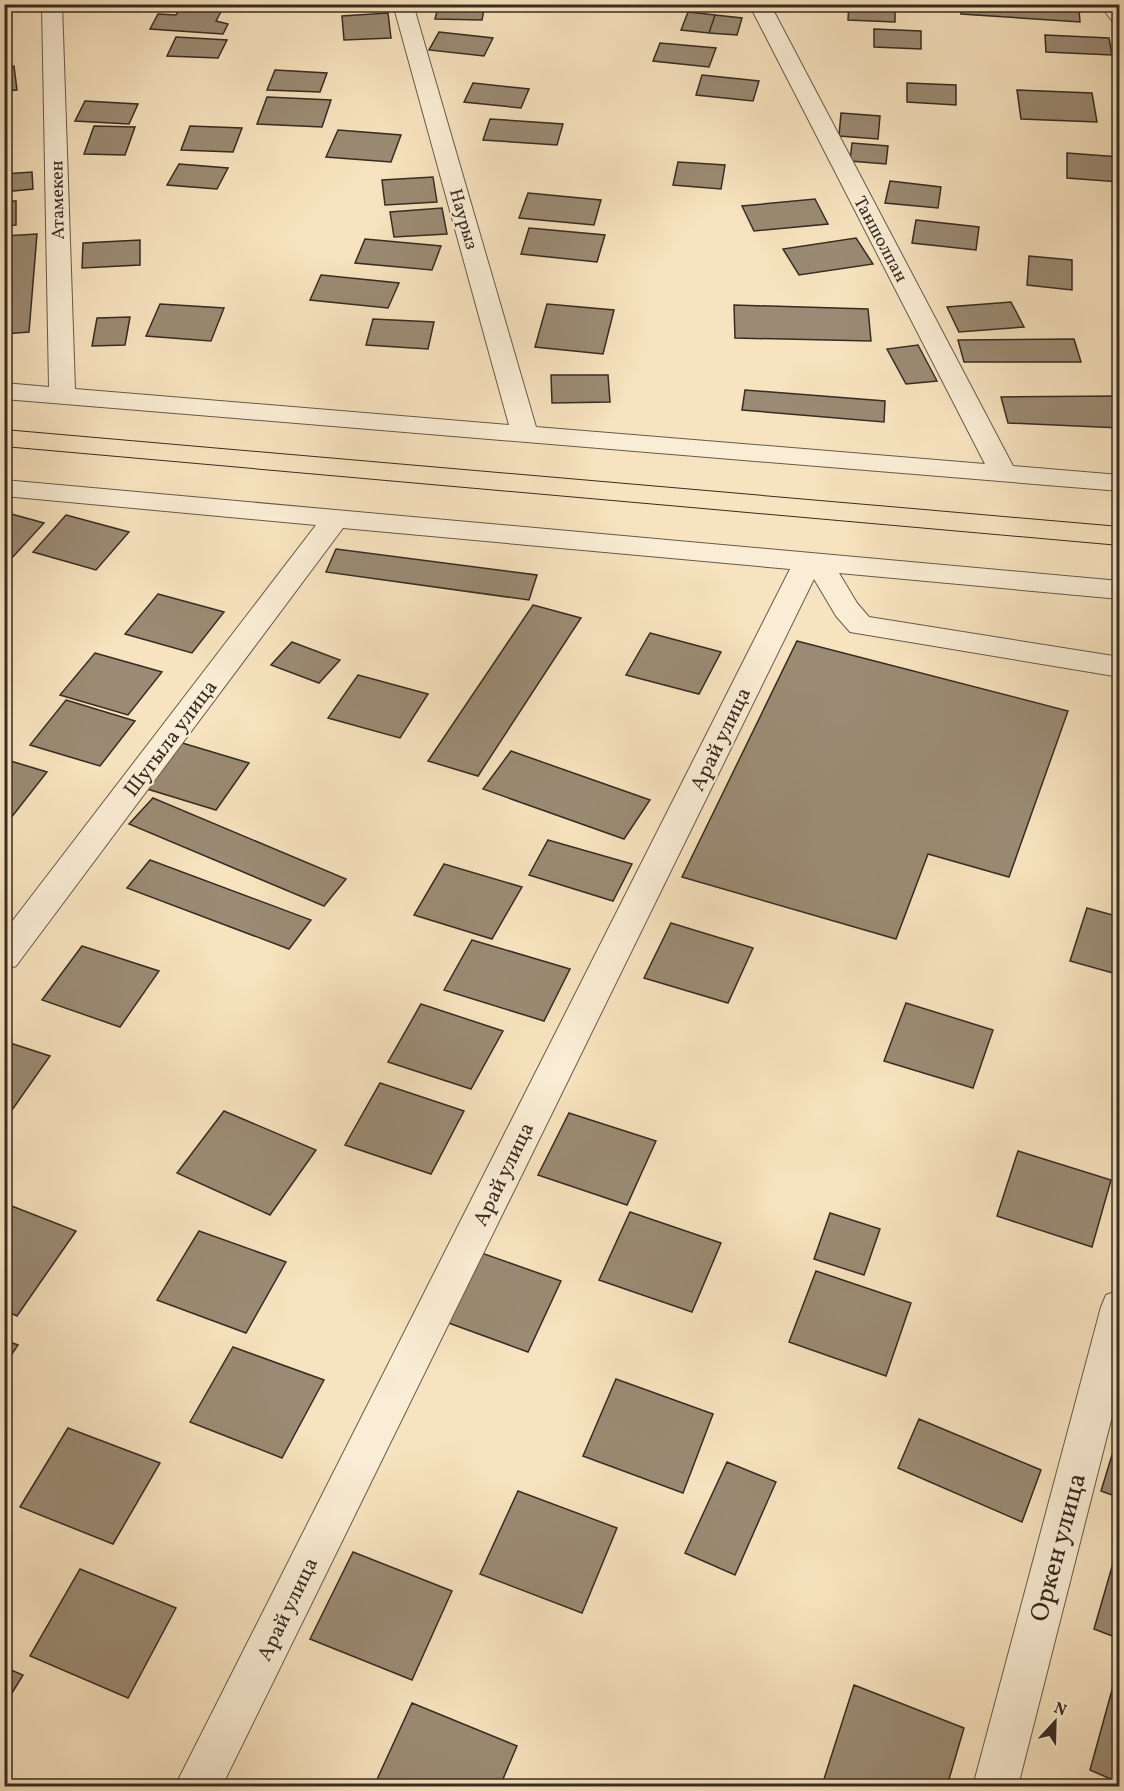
<svg xmlns="http://www.w3.org/2000/svg" width="1124" height="1791" font-family="Vollkorn,serif">
<rect width="100%" height="100%" fill="#f7e3bf"/>
<filter id="stains"><feTurbulence type="fractalNoise" baseFrequency=".00333" numOctaves="4"/><feColorMatrix values="0 0 0 0 .2 0 0 0 0 .09 0 0 0 0 .02 0 0 0 .5 -.17"/></filter>
<radialGradient id="worn" r=".72"><stop offset=".6" stop-color="#630" stop-opacity="0"/><stop offset="1" stop-color="#630" stop-opacity=".3"/></radialGradient>
<path fill="#9b8b74" stroke="#372c22" stroke-width="1.5" d="M 234,4 L 291,4 L 289,11 L 233,10 Z
M 439,4 L 485,4 L 482,20 L 435,19 Z
M 849,4 L 895,5 L 895,22 L 848,20 Z
M 961,4 L 1079,10 L 1080,22 L 961,14 Z
M 180,8 L 222,10 L 216,21 L 228,24 L 223,34 L 150,29 L 158,14 L 176,15 Z
M 688,12 L 715,15 L 709,33 L 681,30 Z
M 388,13 L 391,38 L 344,40 L 342,16 Z
M 715,15 L 742,18 L 737,35 L 709,33 Z
M 874,29 L 921,31 L 921,49 L 874,47 Z
M 439,32 L 493,38 L 484,56 L 429,50 Z
M 1045,35 L 1109,38 L 1112,55 L 1046,52 Z
M 176,37 L 227,40 L 218,58 L 167,56 Z
M 660,43 L 716,48 L 709,67 L 653,61 Z
M 14,66 L 17,90 L 4,91 L 4,67 Z
M 275,70 L 327,73 L 320,92 L 267,90 Z
M 702,75 L 759,81 L 753,101 L 696,95 Z
M 473,83 L 529,89 L 521,108 L 464,102 Z
M 907,83 L 956,85 L 956,105 L 907,102 Z
M 1017,90 L 1092,93 L 1097,122 L 1021,119 Z
M 267,97 L 331,100 L 322,127 L 257,124 Z
M 85,101 L 138,104 L 129,124 L 75,121 Z
M 841,113 L 880,116 L 878,139 L 839,136 Z
M 490,119 L 563,124 L 557,145 L 483,140 Z
M 94,126 L 135,127 L 125,155 L 84,154 Z
M 190,126 L 242,128 L 233,152 L 181,150 Z
M 338,130 L 401,135 L 391,162 L 326,157 Z
M 852,143 L 888,146 L 886,164 L 850,161 Z
M 1067,153 L 1120,157 L 1120,182 L 1067,178 Z
M 678,162 L 725,165 L 721,189 L 673,185 Z
M 179,164 L 228,168 L 217,189 L 167,185 Z
M 32,172 L 33,189 L 4,192 L 4,174 Z
M 433,177 L 437,202 L 385,205 L 382,180 Z
M 890,181 L 941,187 L 938,208 L 885,203 Z
M 528,193 L 601,200 L 594,225 L 519,218 Z
M 815,199 L 828,224 L 754,231 L 742,206 Z
M 4,201 L 16,201 L 16,225 L 4,226 Z
M 442,208 L 447,234 L 394,237 L 390,212 Z
M 916,220 L 979,227 L 976,250 L 912,243 Z
M 529,228 L 605,235 L 597,262 L 521,254 Z
M 37,234 L 29,332 L 4,334 L 4,236 Z
M 856,238 L 873,264 L 799,275 L 783,249 Z
M 365,239 L 441,246 L 432,270 L 355,263 Z
M 140,240 L 140,265 L 82,268 L 83,243 Z
M 1029,256 L 1072,260 L 1072,290 L 1027,285 Z
M 321,275 L 399,283 L 388,308 L 310,300 Z
M 1011,302 L 1024,327 L 959,332 L 947,307 Z
M 160,304 L 224,308 L 211,341 L 146,336 Z
M 547,304 L 614,310 L 603,354 L 535,347 Z
M 734,305 L 868,309 L 871,341 L 735,338 Z
M 130,317 L 125,345 L 92,346 L 97,318 Z
M 373,319 L 434,322 L 428,349 L 366,345 Z
M 1074,339 L 1081,362 L 964,362 L 958,340 Z
M 918,345 L 937,381 L 906,384 L 887,349 Z
M 551,375 L 608,375 L 610,402 L 552,403 Z
M 745,390 L 885,401 L 884,422 L 742,410 Z
M 1120,396 L 1120,428 L 1008,423 L 1001,397 Z
M 4,512 L 44,523 L 10,560 L 4,559 Z
M 66,515 L 129,532 L 96,570 L 33,552 Z
M 336,549 L 537,575 L 529,600 L 326,572 Z
M 158,594 L 224,612 L 192,653 L 125,634 Z
M 533,605 L 581,618 L 478,776 L 428,761 Z
M 650,633 L 721,652 L 699,694 L 626,675 Z
M 797,641 L 1068,711 L 1009,877 L 928,854 L 896,939 L 682,877 Z
M 292,642 L 340,660 L 319,683 L 271,665 Z
M 95,653 L 162,672 L 128,715 L 60,695 Z
M 358,675 L 428,694 L 400,738 L 328,718 Z
M 66,700 L 135,721 L 100,766 L 30,745 Z
M 179,742 L 249,763 L 216,810 L 144,788 Z
M 511,751 L 650,800 L 624,839 L 483,789 Z
M 4,759 L 47,772 L 10,819 L 4,817 Z
M 153,798 L 346,879 L 324,906 L 129,824 Z
M 548,840 L 632,864 L 613,901 L 529,875 Z
M 150,860 L 311,920 L 289,949 L 127,888 Z
M 444,864 L 522,887 L 492,939 L 414,915 Z
M 1087,908 L 1120,917 L 1120,975 L 1070,961 Z
M 671,923 L 753,948 L 728,1003 L 644,978 Z
M 472,940 L 570,969 L 544,1021 L 444,990 Z
M 82,946 L 159,971 L 120,1027 L 42,1000 Z
M 906,1003 L 993,1030 L 973,1088 L 884,1061 Z
M 421,1004 L 503,1031 L 471,1089 L 388,1062 Z
M 4,1041 L 50,1056 L 7,1117 L 4,1116 Z
M 380,1083 L 464,1111 L 431,1174 L 345,1145 Z
M 224,1111 L 316,1150 L 270,1215 L 177,1173 Z
M 569,1113 L 656,1141 L 627,1205 L 538,1175 Z
M 1018,1151 L 1111,1180 L 1092,1247 L 997,1216 Z
M 4,1203 L 76,1231 L 17,1316 L 4,1310 Z
M 630,1212 L 721,1243 L 692,1312 L 599,1280 Z
M 830,1213 L 880,1229 L 864,1275 L 814,1259 Z
M 199,1231 L 286,1262 L 246,1333 L 157,1300 Z
M 470,1249 L 561,1281 L 528,1352 L 435,1318 Z
M 816,1271 L 911,1303 L 886,1376 L 789,1342 Z
M 4,1340 L 18,1345 L 4,1366 Z
M 233,1347 L 324,1380 L 282,1458 L 190,1422 Z
M 616,1379 L 713,1414 L 683,1493 L 583,1456 Z
M 919,1419 L 1041,1470 L 1022,1522 L 898,1468 Z
M 68,1428 L 160,1463 L 113,1544 L 20,1507 Z
M 1120,1429 L 1120,1498 L 1101,1491 Z
M 727,1462 L 776,1482 L 735,1575 L 685,1553 Z
M 518,1491 L 617,1528 L 582,1613 L 480,1574 Z
M 1118,1546 L 1120,1547 L 1120,1639 L 1094,1629 Z
M 353,1552 L 452,1591 L 412,1680 L 310,1639 Z
M 80,1569 L 176,1608 L 128,1698 L 30,1656 Z
M 4,1667 L 23,1675 L 4,1706 Z
M 1115,1679 L 1120,1681 L 1120,1783 L 1090,1770 Z
M 854,1685 L 964,1728 L 947,1786 L 843,1786 L 824,1779 Z
M 412,1703 L 517,1746 L 500,1786 L 374,1786 Z"/>
<g fill="none" stroke-linecap="round" stroke-linejoin="round">
<defs>
<path id="minor" d="M 42,4 L 62,4 L 75,389 L 509,425 L 393,4 L 413,4 L 536,427 L 985,464 L 749,4 L 770,4 L 1013,466 L 1120,475 L 1120,491 L 4,399 L 4,383 L 49,387 Z
M 1099,4 L 1120,4 L 1120,24 L 1113,22 Z
M 4,480 L 1120,581 L 1120,599 L 839,573 L 857,603 L 869,617 L 1120,657 L 1120,677 L 850,632 L 836,616 L 814,579 L 222,1786 L 175,1786 L 790,569 L 343,528 L 16,966 L 4,970 L 4,932 L 316,525 L 4,496 Z
M 1120,1290 L 1120,1385 L 1018,1786 L 973,1786 L 1101,1307 L 1106,1295 Z"/>
<path id="major" d="M 4,430 L 1120,527 L 1120,545 L 4,446 Z"/>
</defs>
<use href="#minor" stroke="#675a49" stroke-width="2"/>
<use href="#major" stroke="#372c22" stroke-width="2"/>
<use href="#minor" fill="#faedd5" fill-rule="evenodd"/>
<use href="#major" fill="#f7e3bf" fill-rule="evenodd"/>
</g>
<g text-anchor="middle" stroke-width="4.5" stroke-linejoin="round" paint-order="stroke">
<g font-size="18" fill="#372c22" stroke="#faedd5">
<text transform="translate(57 200) rotate(-91)" y="6">Атамекен</text>
<text transform="translate(464 219) rotate(74)" y="6">Наурыз</text>
<text transform="translate(881 239) rotate(62)" y="6">Таншолпан</text>
</g>
<g font-size="21" fill="#372c22" stroke="#faedd5">
<text transform="translate(170 738) rotate(-53)" y="7">Шугыла улица</text>
<text transform="translate(720 739) rotate(-64)" y="7">Арай улица</text>
<text transform="translate(503 1174) rotate(-64)" y="7">Арай улица</text>
<text transform="translate(287 1609) rotate(-64)" y="7">Арай улица</text>
</g>
<g font-size="26" fill="#372c22" stroke="#faedd5">
<text transform="translate(1057 1547) rotate(-75)" y="9">Оркен улица</text>
</g>
</g>
<rect width="1124" height="1791" fill="none" stroke="#f7e3bf" stroke-width="24"/>
<rect x="6" y="6" width="1112" height="1779" fill="none" stroke="#372c22" stroke-width="3"/>
<rect x="12" y="12" width="1100" height="1767" fill="none" stroke="#372c22" stroke-width="1.5"/>
<g transform="translate(1055 1722) rotate(22)" stroke="#faedd5" stroke-width="4.5" paint-order="stroke">
<path d="M0-4.5L10 22L0 15L-10 22Z" fill="#372c22"/>
<text y="-9" font-size="16" font-weight="bold" text-anchor="middle" fill="#372c22">N</text>
</g>
<rect width="100%" height="100%" filter="url(#stains)"/>
<rect width="100%" height="100%" fill="url(#worn)"/>
</svg>
